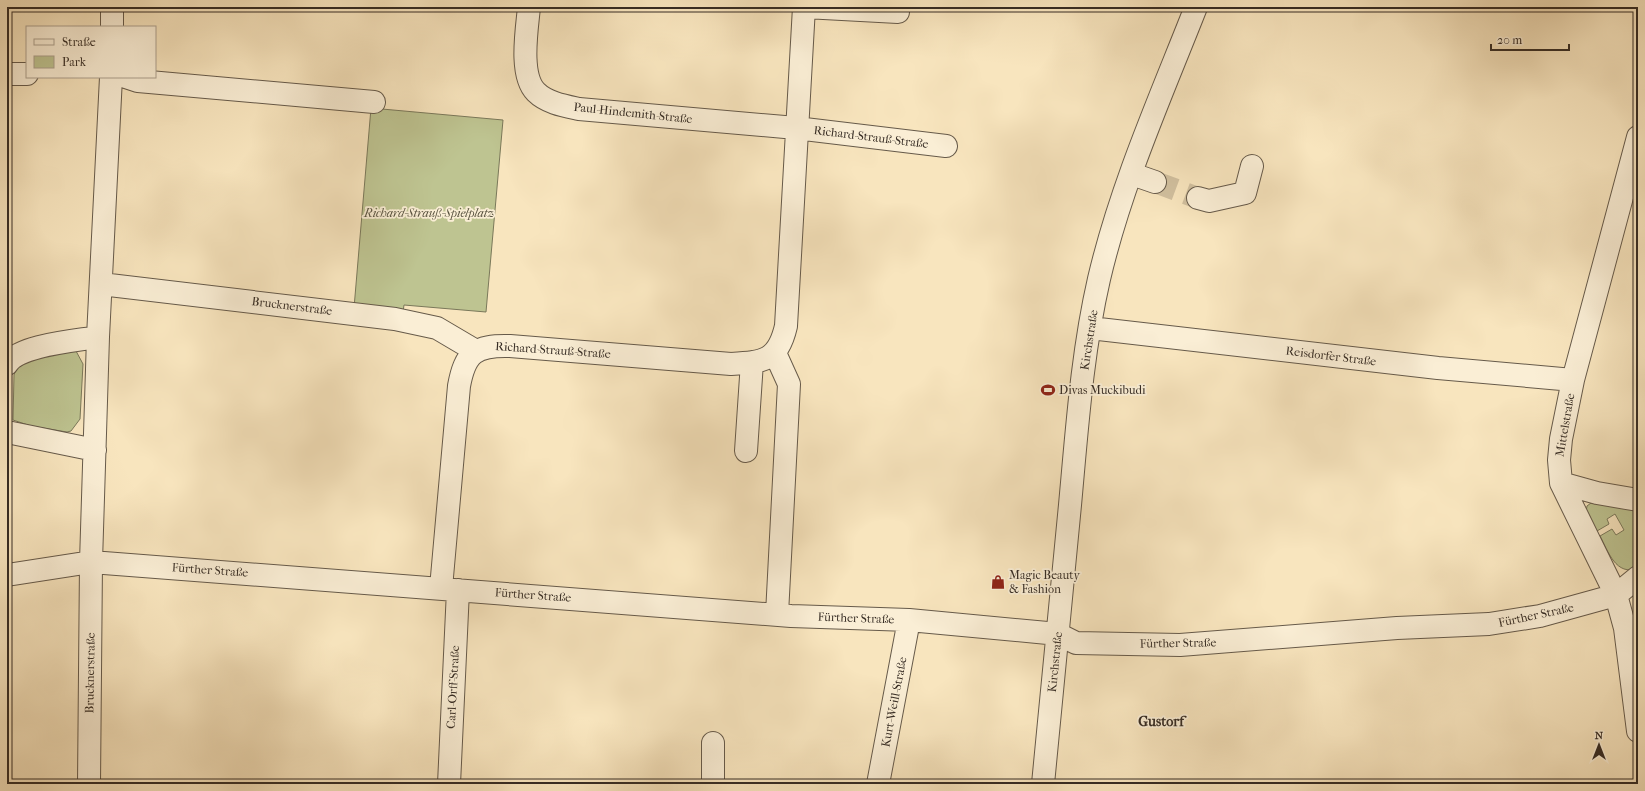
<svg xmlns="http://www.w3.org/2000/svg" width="1645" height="791" font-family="'IM FELL French Canon',serif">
<rect width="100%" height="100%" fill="#f8e5be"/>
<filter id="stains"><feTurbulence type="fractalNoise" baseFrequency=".005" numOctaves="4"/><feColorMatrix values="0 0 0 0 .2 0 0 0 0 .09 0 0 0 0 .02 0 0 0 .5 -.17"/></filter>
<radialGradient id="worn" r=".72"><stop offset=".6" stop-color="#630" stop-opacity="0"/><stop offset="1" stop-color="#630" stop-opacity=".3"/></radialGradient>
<path fill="#bec491" stroke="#7a785a" d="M 371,108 L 503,120 L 486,312 L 404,305 L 403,312 L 354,308 Z
M 76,351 L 83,364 L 80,419 L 71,431 L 67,432 L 31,426 L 13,420 L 14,375 L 17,365 L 32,357 Z
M 1591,503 L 1638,509 L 1638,568 C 1616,577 1608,551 1600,536 L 1612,529 L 1616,535 L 1624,530 L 1615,514 L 1607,519 L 1609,524 L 1597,531 L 1586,512 L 1587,506 Z"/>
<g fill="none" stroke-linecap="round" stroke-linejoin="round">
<path stroke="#d1c09f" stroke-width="22" stroke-dasharray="22 11" stroke-linecap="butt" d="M 1155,182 L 1198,198"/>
<defs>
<path id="minor" d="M 529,7 C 527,29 519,75 536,92 C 547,103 565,106 579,109 L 796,128 L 946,146
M 805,7 L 898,12
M 112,27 L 112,7
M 7,74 L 27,74
M 126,77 L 138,81 L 374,102
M 1638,137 L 1573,380 L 1561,439 L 1559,460 L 1561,483 L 1616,595 L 1625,628 L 1638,731
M 1132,174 L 1155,182
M 1198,198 L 1209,201 L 1245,193 L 1252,166
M 101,284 L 395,319 L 437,328 L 476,351
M 1090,328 L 1438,368 L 1573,380
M 775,353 L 789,384 L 777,614
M 7,364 C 19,345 75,341 98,337
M 7,432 L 95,450
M 746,451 L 752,362
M 1561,483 L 1597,493 L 1638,500
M 7,575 L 91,562 L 791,616 L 909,620 L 1058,634 L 1076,643 L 1180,645 L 1397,628 L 1489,624 L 1540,616 L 1616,595 L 1638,577
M 441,588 L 459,386 C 465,353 475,345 510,346 L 731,364 C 764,362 778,361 786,326 L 804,7
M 713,743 L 713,784
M 89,784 L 91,562 L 98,337 L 111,77
M 449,784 L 458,590
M 878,784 L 909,620
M 1043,784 C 1052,691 1061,598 1070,505 C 1077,429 1082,353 1099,279 C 1121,185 1161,96 1196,7"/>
</defs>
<use href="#minor" stroke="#665a4a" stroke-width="24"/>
<use href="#minor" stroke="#faeed5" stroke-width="22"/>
</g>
<defs>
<symbol id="stadium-bare" viewBox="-9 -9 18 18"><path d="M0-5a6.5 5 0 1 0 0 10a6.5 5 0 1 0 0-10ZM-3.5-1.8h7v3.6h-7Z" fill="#8f2418" stroke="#faeed5" stroke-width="2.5" paint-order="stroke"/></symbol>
<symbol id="shop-bare" viewBox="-9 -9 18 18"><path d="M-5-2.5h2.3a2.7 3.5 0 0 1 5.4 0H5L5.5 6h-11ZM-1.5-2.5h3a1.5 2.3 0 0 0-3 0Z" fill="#8f2418" stroke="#faeed5" stroke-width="2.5" paint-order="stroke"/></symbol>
</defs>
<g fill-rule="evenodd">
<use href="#stadium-bare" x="1038" y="380" width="20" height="20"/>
<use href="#shop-bare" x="988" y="572" width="20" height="20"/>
</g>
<g text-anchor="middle" stroke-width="3.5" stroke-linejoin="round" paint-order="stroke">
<g font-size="12" fill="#362c24" stroke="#faeed5">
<text transform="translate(633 113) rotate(6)" y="4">Paul-Hindemith-Straße</text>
<text transform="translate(871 137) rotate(7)" y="4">Richard-Strauß-Straße</text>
<text transform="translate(292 306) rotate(7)" y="4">Brucknerstraße</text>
<text transform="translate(1089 340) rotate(-81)" y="4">Kirchstraße</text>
<text transform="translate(553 350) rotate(4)" y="4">Richard-Strauß-Straße</text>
<text transform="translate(1331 356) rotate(7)" y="4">Reisdorfer Straße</text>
<text transform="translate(1565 425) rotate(-80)" y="4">Mittelstraße</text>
<text transform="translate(210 570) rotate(4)" y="4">Fürther Straße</text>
<text transform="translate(533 595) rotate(4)" y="4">Fürther Straße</text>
<text transform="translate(1536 615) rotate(-12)" y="4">Fürther Straße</text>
<text transform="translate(856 618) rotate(2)" y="4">Fürther Straße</text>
<text transform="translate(1178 643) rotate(-1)" y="4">Fürther Straße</text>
<text transform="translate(1055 662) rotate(-84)" y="4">Kirchstraße</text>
<text transform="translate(90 673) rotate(-89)" y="4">Brucknerstraße</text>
<text transform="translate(453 687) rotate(-87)" y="4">Carl-Orff-Straße</text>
<text transform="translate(894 702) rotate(-79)" y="4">Kurt-Weill-Straße</text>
</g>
<g font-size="12" font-style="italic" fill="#58523f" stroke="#faeed5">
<text x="429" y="217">Richard-Strauß-Spielplatz</text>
</g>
<g font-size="12" fill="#362c24" stroke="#faeed5" text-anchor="start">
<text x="1059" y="394">Divas Muckibudi</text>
<text x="1009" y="579">Magic Beauty<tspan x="1009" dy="14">&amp; Fashion</tspan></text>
</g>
<g font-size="14" font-weight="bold" fill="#362c24" stroke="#faeed5">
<text x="1161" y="726">Gustorf</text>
</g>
</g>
<rect width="1645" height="791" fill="none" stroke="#f8e5be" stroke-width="24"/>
<rect x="8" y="8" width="1629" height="775" fill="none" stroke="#362c24" stroke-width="2"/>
<rect x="12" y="12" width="1621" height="767" fill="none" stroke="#362c24"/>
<rect x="26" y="26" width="130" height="52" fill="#faeed5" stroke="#aca08e"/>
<rect x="34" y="39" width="20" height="6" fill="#faeed5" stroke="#aca08e"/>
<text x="62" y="46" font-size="12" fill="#362c24">Straße</text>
<rect x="34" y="56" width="20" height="12" fill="#bec491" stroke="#aca08e"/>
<text x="62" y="66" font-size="12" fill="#362c24">Park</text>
<g transform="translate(1599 745)" stroke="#faeed5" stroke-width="3" paint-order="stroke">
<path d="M0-3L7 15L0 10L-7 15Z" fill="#362c24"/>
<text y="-6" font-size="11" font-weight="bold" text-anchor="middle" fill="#362c24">N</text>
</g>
<path d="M1491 44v6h78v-6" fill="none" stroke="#362c24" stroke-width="2"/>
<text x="1497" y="44" font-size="12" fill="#362c24" stroke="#faeed5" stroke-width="3" paint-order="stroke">20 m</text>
<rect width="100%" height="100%" filter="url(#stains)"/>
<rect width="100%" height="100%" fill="url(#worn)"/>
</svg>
